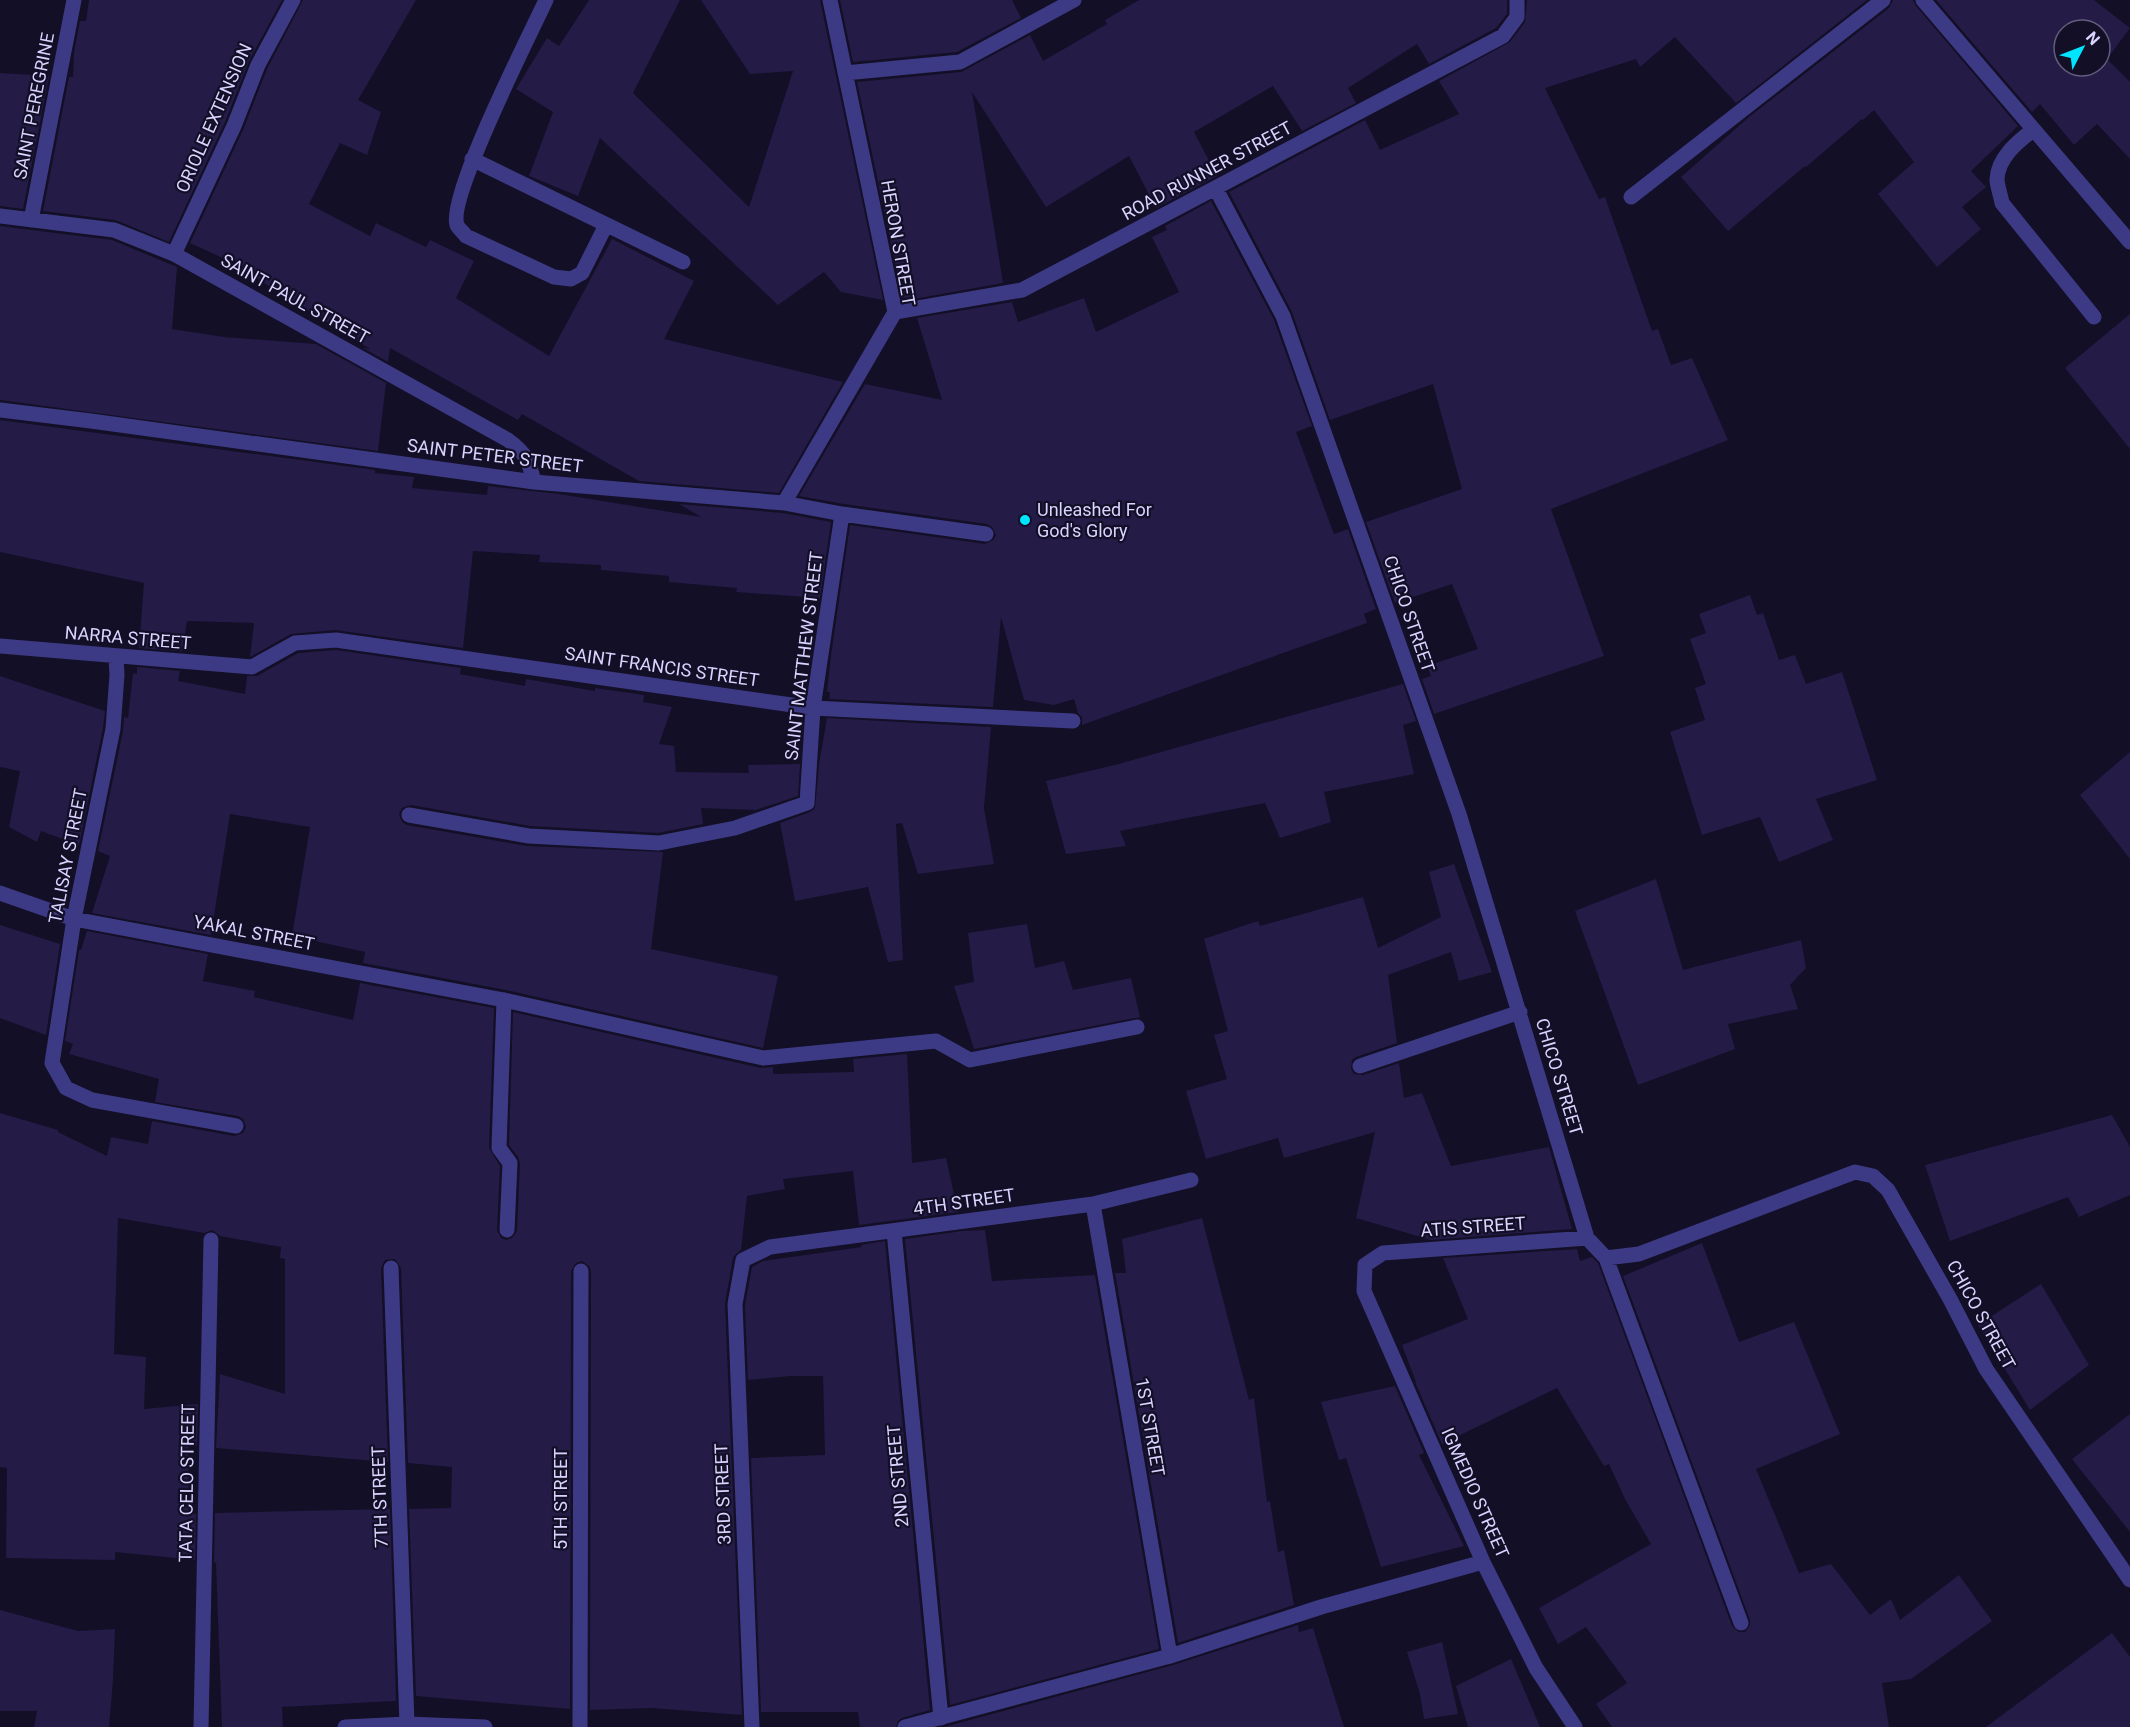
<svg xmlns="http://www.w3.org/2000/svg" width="2130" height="1727" font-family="Roboto,sans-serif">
<rect width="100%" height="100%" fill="#130f26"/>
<path fill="#241b47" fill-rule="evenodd" d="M 89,0 L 282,0 L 249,61 L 225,122 L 169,242 L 115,220 L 43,211 L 69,77 L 73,77 L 74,52 L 80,21 L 86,21 Z
M 303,0 L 416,0 L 358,100 L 381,112 L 367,155 L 340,143 L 309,204 L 370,236 L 376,223 L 426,247 L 430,240 L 474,261 L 456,298 L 549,356 L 612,239 L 694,281 L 664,339 L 843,382 L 779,493 L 639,481 L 522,414 L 518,420 L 390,348 L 388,362 L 363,348 L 370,349 L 227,260 L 190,243 L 243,130 L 267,69 Z
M 589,0 L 680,0 L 633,93 L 749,207 L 793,71 L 750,74 L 701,0 L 820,0 L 883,300 L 841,292 L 824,272 L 778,305 L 600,138 L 578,196 L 529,176 L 553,112 L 516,89 L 547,38 L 559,46 Z
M 840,0 L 1012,0 L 1021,18 L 957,52 L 853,62 Z
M 1139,0 L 1507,0 L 1507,14 L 1496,28 L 1429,64 L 1417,44 L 1348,88 L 1356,103 L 1302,131 L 1273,86 L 1194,132 L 1217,176 L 1156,208 L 1129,156 L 1046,207 L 972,92 L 1003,283 L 903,301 L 857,82 L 961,72 L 1030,35 L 1043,61 L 1107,24 L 1105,20 Z
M 1527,0 L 1867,0 L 1736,103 L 1675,37 L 1640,67 L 1636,59 L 1545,88 L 1599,199 L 1605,197 L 1652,331 L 1658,329 L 1671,365 L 1692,358 L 1728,440 L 1551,509 L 1604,656 L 1434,714 L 1422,679 L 1431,676 L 1427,666 L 1478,649 L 1452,584 L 1395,603 L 1366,522 L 1462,489 L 1433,384 L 1330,420 L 1292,312 L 1229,192 L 1365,120 L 1380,150 L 1459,114 L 1439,81 L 1510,42 L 1525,22 Z
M 1893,0 L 1913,0 L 1916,6 L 2018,126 L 1971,171 L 1986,187 L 1962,207 L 1981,229 L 1937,267 L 1878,194 L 1914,162 L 1874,110 L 1863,120 L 1862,119 L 1806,167 L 1805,166 L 1728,231 L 1681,177 L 1749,117 L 1889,8 Z
M 1936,0 L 2094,0 L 2130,28 L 2107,59 L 2130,82 L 2130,159 L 2097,124 L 2074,145 L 2040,104 L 2032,112 ZM 2064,30 L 2100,30 L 2100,66 L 2064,66 Z
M 0,73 L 49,76 L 23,209 L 0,206 Z
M 1211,201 L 1274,320 L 1312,426 L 1296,432 L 1334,534 L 1348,529 L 1376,609 L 1364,614 L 1367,623 L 1082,725 L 1082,717 L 1078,713 L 1074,699 L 1054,705 L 1024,700 L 1001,617 L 993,707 L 829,699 L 830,692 L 827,692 L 831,655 L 850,525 L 985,544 L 993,540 L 996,535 L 992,527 L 987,524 L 844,504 L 799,496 L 865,384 L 942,400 L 917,318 L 1012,302 L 1018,322 L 1084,298 L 1096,332 L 1179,292 L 1152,237 L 1167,230 L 1165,226 Z
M 0,226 L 112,240 L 177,267 L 172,329 L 224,337 L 316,344 L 386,383 L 378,451 L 0,400 Z
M 2130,314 L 2130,449 L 2065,368 Z
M 0,420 L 375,470 L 375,473 L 414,477 L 412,488 L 487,495 L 488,486 L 559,494 L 701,517 L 679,504 L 783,513 L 831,522 L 820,598 L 736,592 L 737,588 L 669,582 L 669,576 L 601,570 L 601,565 L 539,562 L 540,555 L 473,551 L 463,648 L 335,630 L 291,634 L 250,657 L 254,623 L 187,621 L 182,651 L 139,648 L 144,583 L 0,552 Z
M 1750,595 L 1757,615 L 1763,613 L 1779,660 L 1795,655 L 1806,684 L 1842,672 L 1877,780 L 1816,799 L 1833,840 L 1779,862 L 1760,817 L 1702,835 L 1670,732 L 1705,720 L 1695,688 L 1706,684 L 1690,639 L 1706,633 L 1699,614 Z
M 336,650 L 461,668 L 460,674 L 525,686 L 526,679 L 595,691 L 595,688 L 644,695 L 643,702 L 672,707 L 659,744 L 674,746 L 676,772 L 749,773 L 748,765 L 800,764 L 798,796 L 756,810 L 701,808 L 703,824 L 658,833 L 530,826 L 411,805 L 402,808 L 399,814 L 402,822 L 407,825 L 527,846 L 663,852 L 651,949 L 778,976 L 763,1048 L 506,990 L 363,963 L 365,952 L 292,936 L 310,827 L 230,814 L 211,935 L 92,913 L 110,856 L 98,851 L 123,731 L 124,717 L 128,718 L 133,673 L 137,674 L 137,667 L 180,671 L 178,681 L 245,694 L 247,676 L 257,676 L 298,653 Z
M 0,676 L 105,711 L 103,728 L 79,845 L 41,831 L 37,842 L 9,827 L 20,771 L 0,767 Z
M 1403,684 L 1416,721 L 1403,725 L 1414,774 L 1324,792 L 1331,822 L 1280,838 L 1265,803 L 1120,831 L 1126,846 L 1066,854 L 1046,781 L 1115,765 Z
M 827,718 L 991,727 L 984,808 L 994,864 L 918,874 L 902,823 L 896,824 L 903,960 L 888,962 L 868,887 L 795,901 L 780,823 L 810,812 L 815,808 L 819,764 Z
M 2130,752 L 2130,859 L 2080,795 Z
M 1454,864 L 1492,972 L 1459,981 L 1451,952 L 1388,975 L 1397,1043 L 1356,1057 L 1352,1060 L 1351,1069 L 1354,1074 L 1363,1075 L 1399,1063 L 1404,1098 L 1422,1093 L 1451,1166 L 1549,1147 L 1572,1229 L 1431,1240 L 1356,1218 L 1375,1132 L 1284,1158 L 1278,1138 L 1206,1159 L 1186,1091 L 1227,1079 L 1214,1035 L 1228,1031 L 1204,939 L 1258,921 L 1260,926 L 1363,897 L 1378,948 L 1441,917 L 1429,872 Z
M 1656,879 L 1683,970 L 1801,940 L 1806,968 L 1790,985 L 1798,1009 L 1728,1024 L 1735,1049 L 1638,1085 L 1575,911 Z
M 1027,924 L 1035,968 L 1064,961 L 1073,990 L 1131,978 L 1140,1017 L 974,1049 L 954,986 L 974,982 L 968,933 Z
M 0,925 L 60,944 L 46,1035 L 0,1018 Z
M 87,931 L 208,954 L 203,981 L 255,991 L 254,997 L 353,1020 L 360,983 L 494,1008 L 489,1148 L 500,1166 L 497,1230 L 501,1238 L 506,1240 L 512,1238 L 517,1231 L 520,1163 L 518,1157 L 509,1145 L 513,1012 L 761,1068 L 773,1067 L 773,1074 L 854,1072 L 853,1059 L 907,1054 L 912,1163 L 946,1158 L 958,1212 L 859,1225 L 853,1171 L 783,1179 L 785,1189 L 747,1196 L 741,1250 L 736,1254 L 733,1258 L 725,1304 L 742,1715 L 651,1708 L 590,1710 L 591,1271 L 589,1266 L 582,1261 L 576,1263 L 571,1271 L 570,1709 L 416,1696 L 409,1509 L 451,1508 L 452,1467 L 408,1463 L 401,1268 L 395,1259 L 385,1260 L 381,1268 L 388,1462 L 216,1448 L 220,1374 L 285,1394 L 285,1259 L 280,1258 L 281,1247 L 220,1236 L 212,1230 L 204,1233 L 118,1218 L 114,1354 L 146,1357 L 144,1409 L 198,1404 L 197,1446 L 188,1446 L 189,1514 L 196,1514 L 195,1560 L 115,1552 L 115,1560 L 6,1558 L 7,1468 L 0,1467 L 0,1113 L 58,1130 L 58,1132 L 107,1156 L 111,1137 L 148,1144 L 152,1121 L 234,1136 L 243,1133 L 246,1127 L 243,1119 L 238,1116 L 155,1102 L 159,1079 L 69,1054 L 73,1044 L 65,1041 L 79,950 L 81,950 Z
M 2112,1115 L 2130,1147 L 2130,1195 L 2079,1217 L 2068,1197 L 1950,1241 L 1925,1165 Z
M 1202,1218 L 1249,1400 L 1254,1398 L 1267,1502 L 1270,1501 L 1278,1552 L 1284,1550 L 1294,1605 L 1178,1643 L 1115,1273 L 1126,1273 L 1122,1239 Z
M 985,1230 L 992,1281 L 1095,1275 L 1159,1649 L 950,1705 L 905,1239 L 962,1231 Z
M 885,1241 L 930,1710 L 902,1718 L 898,1721 L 896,1727 L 860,1727 L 858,1712 L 761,1712 L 751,1458 L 825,1455 L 823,1376 L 790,1376 L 748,1380 L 745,1305 L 752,1267 L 763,1261 L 862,1247 L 861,1245 Z
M 1702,1243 L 1739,1342 L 1794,1322 L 1840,1434 L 1756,1469 L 1799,1573 L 1831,1564 L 1870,1615 L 1891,1599 L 1900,1620 L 1959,1575 L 1992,1621 L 1911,1679 L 1882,1683 L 1889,1727 L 1612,1727 L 1596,1704 L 1627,1683 L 1586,1627 L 1558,1644 L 1539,1608 L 1651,1544 L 1625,1499 L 1609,1464 L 1604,1466 L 1557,1388 L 1442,1444 L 1415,1382 L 1416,1382 L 1402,1345 L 1468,1319 L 1443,1258 L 1577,1249 L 1580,1261 L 1592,1257 L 1598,1263 L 1732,1626 L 1739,1632 L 1745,1632 L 1750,1625 L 1750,1620 L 1623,1276 Z
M 2041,1284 L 2089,1365 L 2030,1410 L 1978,1325 Z
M 1395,1386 L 1424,1453 L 1419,1455 L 1464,1546 L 1381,1567 L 1346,1458 L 1339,1460 L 1321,1402 Z
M 2130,1414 L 2130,1532 L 2072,1459 Z
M 390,1509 L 396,1701 L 282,1707 L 283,1727 L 222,1727 L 216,1563 L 214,1562 L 215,1513 Z
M 0,1610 L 78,1631 L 115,1629 L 113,1680 L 109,1727 L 34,1727 L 37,1711 L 0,1711 Z
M 1298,1625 L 1299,1632 L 1313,1628 L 1344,1727 L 944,1727 L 1173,1665 Z
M 2112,1633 L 2130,1657 L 2130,1727 L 1986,1727 Z
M 1442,1642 L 1458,1714 L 1424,1719 L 1420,1694 L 1407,1652 Z
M 1511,1659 L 1540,1727 L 1468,1727 L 1456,1686 Z"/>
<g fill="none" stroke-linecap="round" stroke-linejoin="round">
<path stroke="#3d3a85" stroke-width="15" d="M 2033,130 C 2017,142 1998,158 1997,179 C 1997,186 2001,196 2002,203 L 2094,317
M 1093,1204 L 1170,1656
M 507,1230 L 510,1163 L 499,1148 L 504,1000 L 763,1058 L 936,1041 L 970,1060 L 1137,1027
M 894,1231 L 941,1718
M 391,1268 L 407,1724
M 580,1727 L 581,1271
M 752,1727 L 735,1304 L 743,1260 L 770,1247 L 1093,1204 L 1191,1180"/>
<path stroke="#3d3a85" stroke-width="15" d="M 546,0 C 530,35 447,197 457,225 C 458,228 464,233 466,236 L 554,277 L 571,279 L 582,273 L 606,225
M 1923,0 L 2130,242
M 845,73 L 960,62 L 1074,0
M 472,159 L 683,262
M 1216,189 L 1283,316 L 1459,814 L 1587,1238 L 1606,1258 L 1741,1623
M 1631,197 L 1883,0
M 0,216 L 114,230 L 174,254 L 508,440 C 526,453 529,461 534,482
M 31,220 L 74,0
M 174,254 L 234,126 L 258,65 L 293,0
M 895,312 L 1022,290 L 1503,36 L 1517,17 L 1517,0
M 0,410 L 91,421 L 534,482 L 784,503 L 842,514 L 986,534
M 784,503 L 895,312 L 830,0
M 0,646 L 252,667 L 295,643 L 336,640 L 813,708 L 1073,721
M 116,657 L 117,675 L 113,729 L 74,919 L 52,1063 L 66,1088 L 92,1100 L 236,1126
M 409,815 L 529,836 L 659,843 L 735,828 L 807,803 L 813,708 L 842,514
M 0,893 L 74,919 L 504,1000
M 1360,1066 L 1520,1012
M 1606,1258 L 1639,1254 L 1855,1172 L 1873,1176 L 1888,1190 L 1950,1299 L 1986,1369 L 2130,1580
M 201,1727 L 211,1240
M 345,1727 L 407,1724 L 485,1727
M 905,1727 L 1170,1656 L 1321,1607 L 1483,1562
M 1575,1727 L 1536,1668 L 1483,1562 L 1364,1291 L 1365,1265 L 1383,1253 L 1587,1238"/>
</g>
<circle fill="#00e5ff" stroke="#130f26" stroke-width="2" cx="1025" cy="520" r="6"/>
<g text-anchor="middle" stroke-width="4.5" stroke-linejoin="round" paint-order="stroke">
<g font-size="18" fill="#d9d4ff" stroke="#130f26">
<text transform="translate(34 106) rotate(-79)" y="6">SAINT PEREGRINE</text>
<text transform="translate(214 118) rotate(-66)" y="6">ORIOLE EXTENSION</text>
<text transform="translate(1207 171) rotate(-28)" y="6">ROAD RUNNER STREET</text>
<text transform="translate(898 243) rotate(80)" y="6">HERON STREET</text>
<text transform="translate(295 299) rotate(29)" y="6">SAINT PAUL STREET</text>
<text transform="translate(495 456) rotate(7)" y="6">SAINT PETER STREET</text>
<text transform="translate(1409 614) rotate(71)" y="6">CHICO STREET</text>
<text transform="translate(128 638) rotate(5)" y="6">NARRA STREET</text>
<text transform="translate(804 656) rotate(-83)" y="6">SAINT MATTHEW STREET</text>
<text transform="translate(662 667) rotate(8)" y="6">SAINT FRANCIS STREET</text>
<text transform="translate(68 856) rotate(-79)" y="6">TALISAY STREET</text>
<text transform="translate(254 933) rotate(11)" y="6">YAKAL STREET</text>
<text transform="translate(1559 1077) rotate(73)" y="6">CHICO STREET</text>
<text transform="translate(964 1202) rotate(-8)" y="6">4TH STREET</text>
<text transform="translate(1473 1227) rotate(-4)" y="6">ATIS STREET</text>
<text transform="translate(1981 1315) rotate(61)" y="6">CHICO STREET</text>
<text transform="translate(1150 1427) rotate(80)" y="6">1ST STREET</text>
<text transform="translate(898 1476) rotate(-95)" y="6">2ND STREET</text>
<text transform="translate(187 1483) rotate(-89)" y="6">TATA CELO STREET</text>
<text transform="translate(1475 1493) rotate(66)" y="6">IGMEDIO STREET</text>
<text transform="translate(723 1494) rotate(-92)" y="6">3RD STREET</text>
<text transform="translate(380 1497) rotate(-92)" y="6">7TH STREET</text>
<text transform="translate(561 1499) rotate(-90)" y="6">5TH STREET</text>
</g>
<g font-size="18" fill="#d9d4ff" stroke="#130f26" text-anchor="start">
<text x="1037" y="516">Unleashed For<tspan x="1037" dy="21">God's Glory</tspan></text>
</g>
</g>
<g transform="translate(2082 48) rotate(48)"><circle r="28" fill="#130f26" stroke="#625e7d" stroke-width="1.5"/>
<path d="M0-4.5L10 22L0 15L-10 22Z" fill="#00e5ff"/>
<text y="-9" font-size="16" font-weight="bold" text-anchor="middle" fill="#d9d4ff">N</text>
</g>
</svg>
